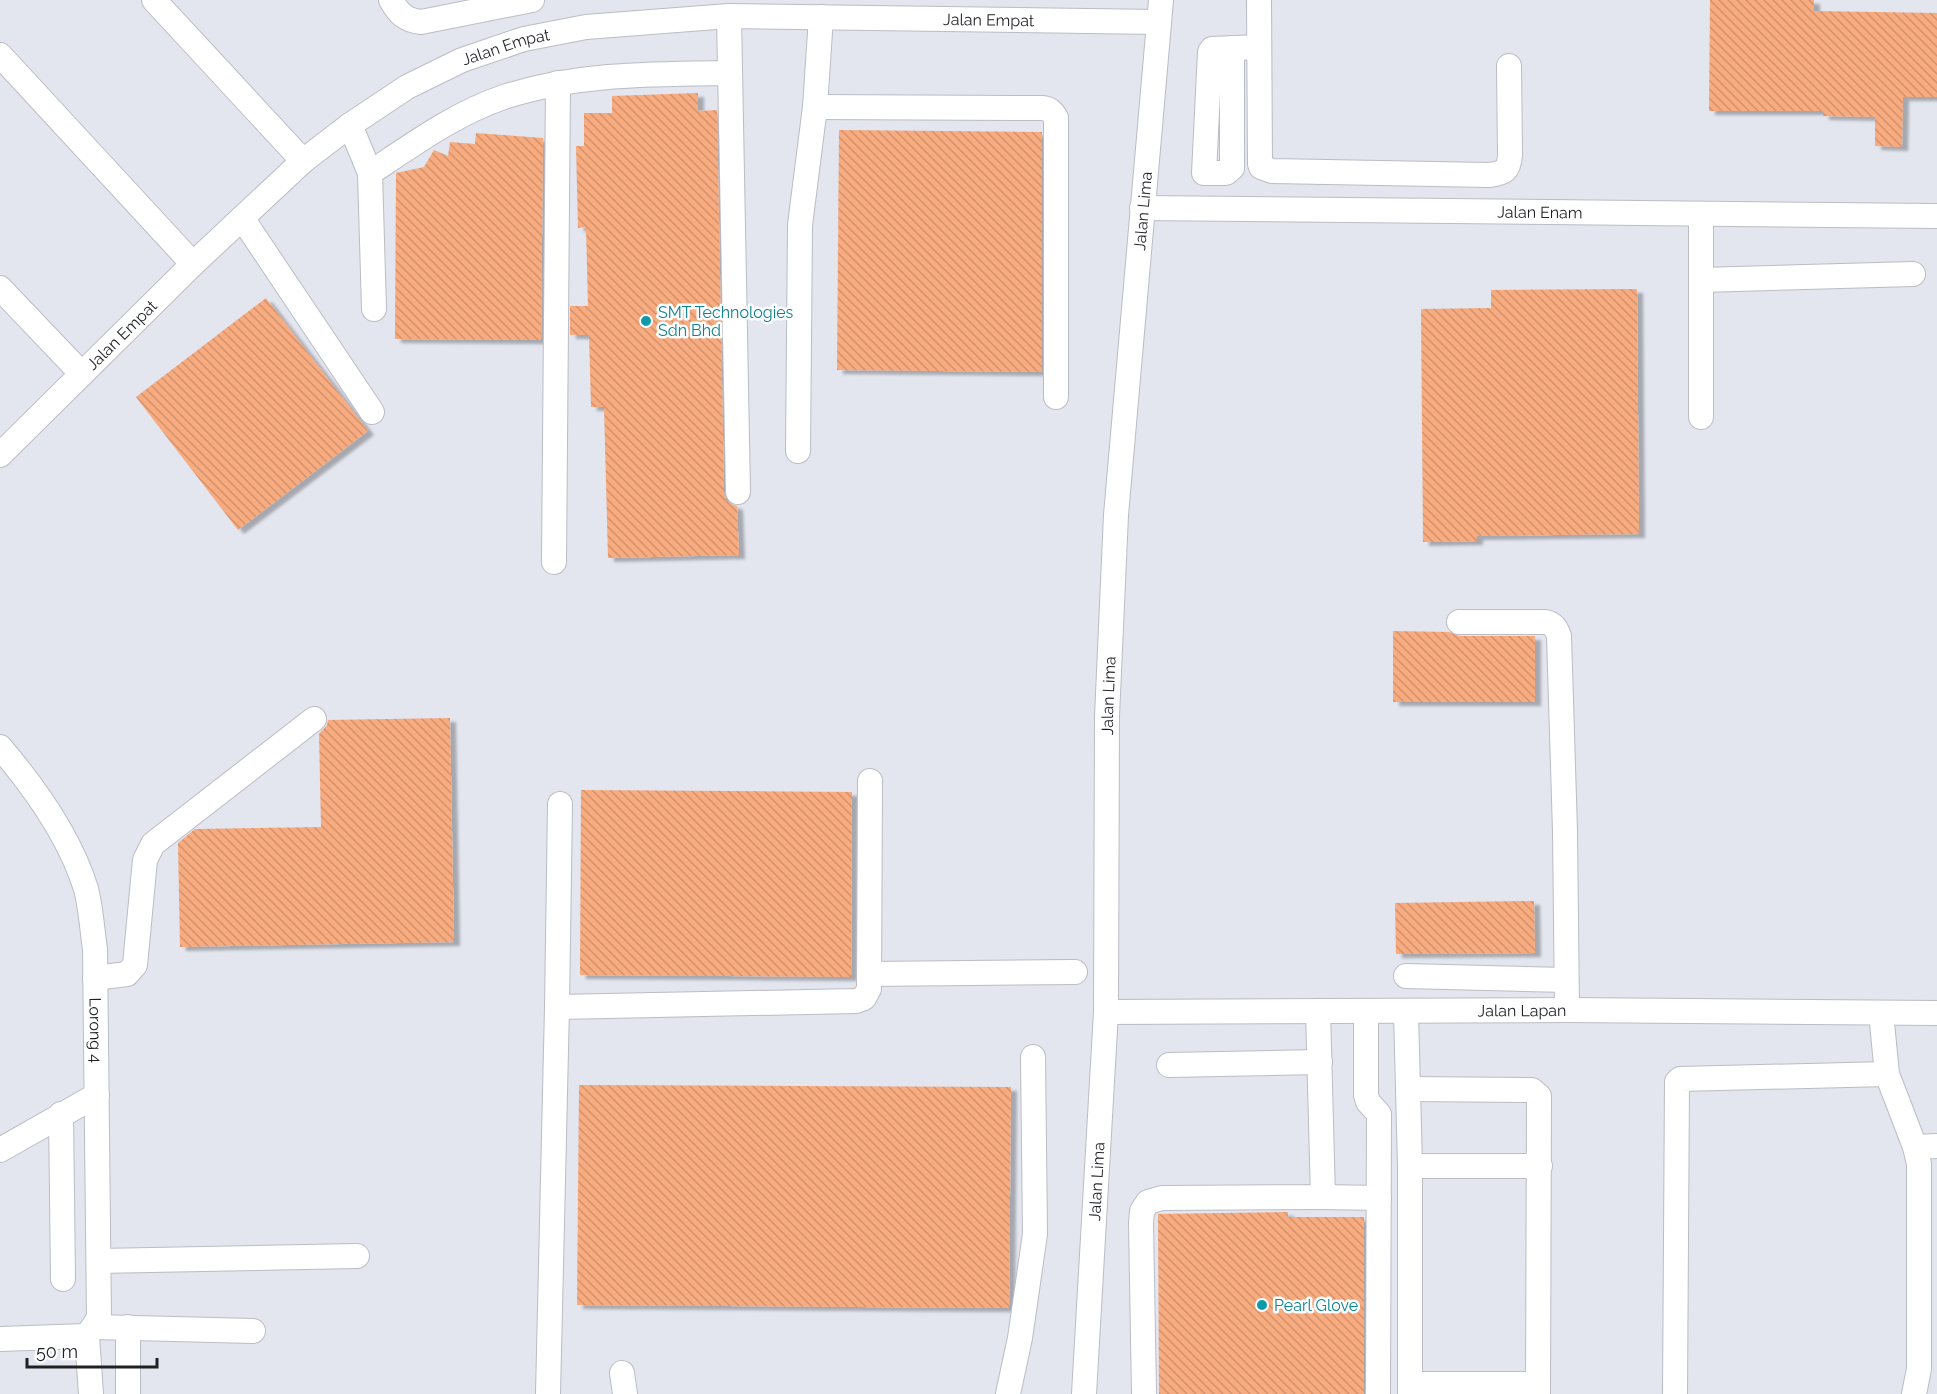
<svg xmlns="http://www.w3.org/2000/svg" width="1937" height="1394" font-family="Raleway,sans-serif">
<defs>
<pattern id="building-back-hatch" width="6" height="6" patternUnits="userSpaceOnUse" patternTransform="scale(1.5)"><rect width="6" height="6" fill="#f7ab7f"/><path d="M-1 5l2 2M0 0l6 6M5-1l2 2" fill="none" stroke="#d3936e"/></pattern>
<filter id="shadow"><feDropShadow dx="6" dy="4" stdDeviation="1.5" flood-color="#0004"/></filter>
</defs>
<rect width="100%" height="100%" fill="#e3e5ef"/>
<path fill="url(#building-back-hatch)" filter="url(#shadow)" d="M 1710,0 L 1814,0 L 1814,11 L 1937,13 L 1937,97 L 1903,97 L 1902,147 L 1875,146 L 1875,117 L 1823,116 L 1823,111 L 1709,111 Z
M 698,93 L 698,111 L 717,110 L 724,492 L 726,500 L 731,504 L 737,506 L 739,555 L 608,558 L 604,407 L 591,407 L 589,335 L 570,335 L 570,306 L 588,306 L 586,227 L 578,228 L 576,146 L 584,146 L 584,113 L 612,113 L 612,96 Z
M 839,130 L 1042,132 L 1042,372 L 837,370 Z
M 476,133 L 543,138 L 541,340 L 395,339 L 396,173 L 424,167 L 434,150 L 448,156 L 450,142 L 475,144 Z
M 1637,289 L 1639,534 L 1477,536 L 1477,541 L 1423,542 L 1421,309 L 1491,308 L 1491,290 Z
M 266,298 L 368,431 L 238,530 L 136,397 Z
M 1393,631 L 1449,632 L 1459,636 L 1535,636 L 1535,702 L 1393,702 Z
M 450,718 L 454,942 L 180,947 L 178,843 L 195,829 L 321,827 L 319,734 L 327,725 L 328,720 Z
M 581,790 L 852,792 L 851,977 L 580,975 Z
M 1534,901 L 1535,953 L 1396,954 L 1395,903 Z
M 579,1085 L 1011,1087 L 1009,1308 L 577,1305 Z
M 1288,1212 L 1288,1217 L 1364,1217 L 1364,1394 L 1159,1394 L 1158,1214 Z"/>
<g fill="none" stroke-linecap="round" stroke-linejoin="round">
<defs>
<g id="minor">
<path d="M 154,0 L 303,161"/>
<path d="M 391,0 C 399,14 405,20 421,22 L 532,0"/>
<path d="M 1259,0 L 1260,164 L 1261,167 L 1272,171 L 1489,175 C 1504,173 1509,171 1510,155 L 1509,66"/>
<path d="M 729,16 L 738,492"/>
<path d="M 1232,48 L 1232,168 L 1226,173 L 1204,173 L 1210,52 L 1212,49 L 1259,47"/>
<path d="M 0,55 L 193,264"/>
<path d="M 815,107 L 1042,108 C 1050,109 1052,111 1056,118 L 1056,397"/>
<path d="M 350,125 L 370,173 L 374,309"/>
<path d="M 370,173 C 412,145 456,113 504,97 C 578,73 654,74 730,73"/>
<path id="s1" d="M 1142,208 L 1937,216"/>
<path d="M 242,218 L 372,412"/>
<path d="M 1701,280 L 1913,274"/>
<path d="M 0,288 L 82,374"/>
<path d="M 1701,417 L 1701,214"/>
<path d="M 798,451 L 800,225 L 815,107 L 821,17"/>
<path id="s2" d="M 0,455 L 193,264 L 303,161 L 350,125 L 407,87 L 462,60 L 524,39 L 586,27 L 729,16 L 1159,22"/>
<path d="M 554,562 L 558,83"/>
<path d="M 1459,622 L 1545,622 C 1554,624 1556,628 1559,636 L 1565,831 L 1567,1010"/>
<path id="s3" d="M 0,747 C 35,788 70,837 86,889 C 91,908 92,929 95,949 L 99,1318 L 87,1336 L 91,1394"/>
<path d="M 869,974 L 1075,972"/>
<path d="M 1406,976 L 1566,980"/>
<path d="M 95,978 L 127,974 L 135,965 L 145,860 L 153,844 L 314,719"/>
<path d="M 557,1007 L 856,1001 L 864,998 L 869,989 L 870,781"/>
<path d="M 1366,1011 L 1366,1095 L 1368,1102 L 1379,1114 L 1378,1394"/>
<path id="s4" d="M 1106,1012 L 1567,1010 L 1937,1013"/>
<path d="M 1406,1012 L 1410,1166 L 1410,1394"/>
<path d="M 1881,1013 L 1887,1074 L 1915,1147 L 1919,1164 L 1919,1369 L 1914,1394"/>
<path d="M 1169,1065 L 1320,1062"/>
<path d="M 1408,1089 L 1532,1090 L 1539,1096 L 1538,1394"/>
<path d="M 61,1114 L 63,1279"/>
<path d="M 1915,1147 L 1937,1146"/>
<path d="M 0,1150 L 97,1095"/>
<path d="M 1410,1166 L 1540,1166"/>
<path d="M 1323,1197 L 1379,1198"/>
<path d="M 99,1261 L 357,1256"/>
<path d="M 94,1327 L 253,1331"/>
<path d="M 128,1327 L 128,1394"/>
<path d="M 0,1339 L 87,1336"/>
<path d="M 622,1373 L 625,1394"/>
<path d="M 1410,1384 L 1538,1384"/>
<path d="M 548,1394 L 557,1007 L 560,804"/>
<path d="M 1008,1394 L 1020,1338 L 1035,1234 L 1033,1057"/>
<path id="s5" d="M 1084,1394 L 1106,1012 L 1107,716 L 1116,515 L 1161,0"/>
<path d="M 1144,1394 L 1141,1223 L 1142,1211 L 1148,1202 L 1162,1198 L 1323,1197 L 1318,1011"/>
<path d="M 1675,1394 L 1677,1082 L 1680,1079 L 1887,1074"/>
</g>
</defs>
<use href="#minor" stroke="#bbbcc6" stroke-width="26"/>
<use href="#minor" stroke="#fff" stroke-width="24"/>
</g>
<g fill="#0f9aa8" stroke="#fff" stroke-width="2">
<circle cx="646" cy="321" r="6"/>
<circle cx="1262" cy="1305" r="6"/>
</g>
<g text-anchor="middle" stroke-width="5" stroke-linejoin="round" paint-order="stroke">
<g font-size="16" fill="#1f2024" stroke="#fff">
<text dy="6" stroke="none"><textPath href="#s2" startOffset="1143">Jalan Empat</textPath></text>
<text dy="6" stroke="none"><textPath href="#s2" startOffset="657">Jalan Empat</textPath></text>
<text dy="6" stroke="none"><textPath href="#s5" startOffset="1185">Jalan Lima</textPath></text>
<text dy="6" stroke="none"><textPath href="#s1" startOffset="398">Jalan Enam</textPath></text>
<text dy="6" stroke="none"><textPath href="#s2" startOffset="171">Jalan Empat</textPath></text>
<text dy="6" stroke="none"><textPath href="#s5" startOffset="699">Jalan Lima</textPath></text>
<text dy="6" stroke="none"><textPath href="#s4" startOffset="416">Jalan Lapan</textPath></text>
<text dy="6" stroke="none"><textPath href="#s3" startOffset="309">Lorong 4</textPath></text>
<text dy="6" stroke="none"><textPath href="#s5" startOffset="213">Jalan Lima</textPath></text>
</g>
<g font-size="16" fill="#0d838f" stroke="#fff" text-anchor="start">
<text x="658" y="318">SMT Technologies<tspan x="658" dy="18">Sdn Bhd</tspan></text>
<text x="1274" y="1311">Pearl Glove</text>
</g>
</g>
<path d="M27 1358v9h130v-9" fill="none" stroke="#1f2024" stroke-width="3"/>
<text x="36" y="1358" font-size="18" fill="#1f2024" stroke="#ffffff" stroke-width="4.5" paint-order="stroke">50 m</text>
</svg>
